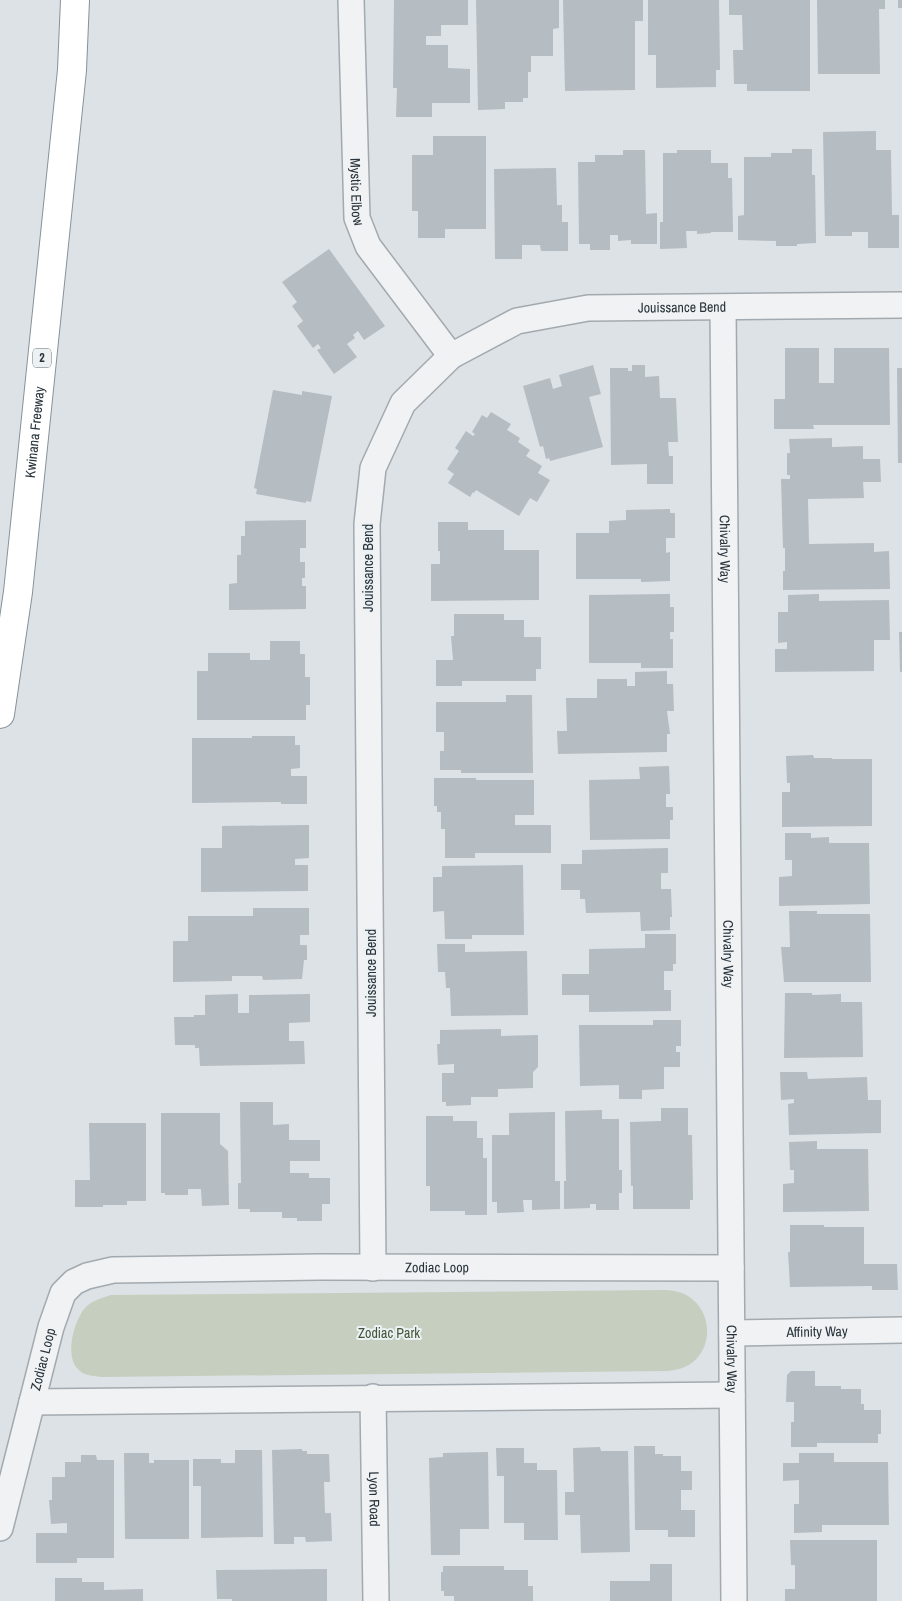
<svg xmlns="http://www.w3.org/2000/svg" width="902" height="1601" font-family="'Archivo Narrow',sans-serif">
<rect width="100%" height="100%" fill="#dde2e6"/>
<path fill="#c6cfbf" d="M 662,1290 C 671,1290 680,1291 688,1296 C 711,1310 714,1345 693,1362 C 686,1368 676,1370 668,1371 L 102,1377 C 94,1376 86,1376 80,1371 C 63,1359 74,1319 86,1307 C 93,1300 102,1298 111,1295 Z"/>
<path fill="#b5bcc2" d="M 394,0 L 468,0 L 468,25 L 441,25 L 441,36 L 426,36 L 426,45 L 448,45 L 448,68 L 470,69 L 470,103 L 432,103 L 432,117 L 396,117 L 397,88 L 393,88 Z
M 476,0 L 559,0 L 559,28 L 553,29 L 553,56 L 531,56 L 531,72 L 528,72 L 528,98 L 523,98 L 523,102 L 505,102 L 505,109 L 478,110 Z
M 563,0 L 643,0 L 643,21 L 635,21 L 635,90 L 565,91 Z
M 648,0 L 719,0 L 720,70 L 716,70 L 716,87 L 656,88 L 656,55 L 648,55 Z
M 729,0 L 810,0 L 810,91 L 747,91 L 747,84 L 734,84 L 733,50 L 743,50 L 742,15 L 729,15 Z
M 817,0 L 885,0 L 885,9 L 879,9 L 880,74 L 818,74 Z
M 898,0 L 902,0 L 902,8 L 898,8 Z
M 876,131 L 876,150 L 891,150 L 892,215 L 899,215 L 899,248 L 868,248 L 868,232 L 852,232 L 852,236 L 825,236 L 823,132 Z
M 433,136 L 486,136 L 486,229 L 445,229 L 445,238 L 418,238 L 418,211 L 412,211 L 412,155 L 433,155 Z
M 792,149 L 812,149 L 812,175 L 815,175 L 816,243 L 797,244 L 797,246 L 776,246 L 776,241 L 738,240 L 738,216 L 744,215 L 744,157 L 771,157 L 771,153 L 792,153 Z
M 623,150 L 645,150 L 646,214 L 657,213 L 657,244 L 631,244 L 631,240 L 618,241 L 618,235 L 610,235 L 610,250 L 590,250 L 590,244 L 579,244 L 578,162 L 595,162 L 595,155 L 623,155 Z
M 677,150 L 711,150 L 711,163 L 728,163 L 728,178 L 732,178 L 733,232 L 711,232 L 711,233 L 697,234 L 697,231 L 686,231 L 687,248 L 660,249 L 660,222 L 663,222 L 663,153 L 677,153 Z
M 556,168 L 557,205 L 562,205 L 562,222 L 568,222 L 568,251 L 541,251 L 540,245 L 522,245 L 522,259 L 495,259 L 494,169 Z
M 329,249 L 385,326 L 364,340 L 358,331 L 353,335 L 355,338 L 347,344 L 357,357 L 334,374 L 317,350 L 321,348 L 318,344 L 313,348 L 297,326 L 303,321 L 292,306 L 297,302 L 282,282 Z
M 785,348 L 819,348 L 819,383 L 834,383 L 834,348 L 889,348 L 890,425 L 813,425 L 814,429 L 774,429 L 774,399 L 785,399 Z
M 593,365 L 601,394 L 589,397 L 603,447 L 550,461 L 549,458 L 546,459 L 543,446 L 540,447 L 523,386 L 550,378 L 553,389 L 562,386 L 559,375 Z
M 632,365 L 645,365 L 645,377 L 659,376 L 660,398 L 676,398 L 678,442 L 668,442 L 669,456 L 673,456 L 673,484 L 647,484 L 647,464 L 611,465 L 610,368 L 628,368 L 628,371 L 632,371 Z
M 897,368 L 902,368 L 902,463 L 898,463 Z
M 273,390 L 302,395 L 302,391 L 332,396 L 311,502 L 306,501 L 306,503 L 256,494 L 257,489 L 254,488 Z
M 491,412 L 511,424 L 507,430 L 520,438 L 518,442 L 530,450 L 526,456 L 542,466 L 538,473 L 550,480 L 537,502 L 530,498 L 519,516 L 476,490 L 474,493 L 473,492 L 470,497 L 448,483 L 454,474 L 447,469 L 459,451 L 455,448 L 466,431 L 473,436 L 475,434 L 472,432 L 482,415 L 487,418 Z
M 832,438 L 832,447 L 863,446 L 863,459 L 880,459 L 881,482 L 863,482 L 864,498 L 808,499 L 809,544 L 874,543 L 874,552 L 889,551 L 890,589 L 783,590 L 783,571 L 785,571 L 785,548 L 783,548 L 781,479 L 790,479 L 790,475 L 787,475 L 787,453 L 790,453 L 789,439 Z
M 670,509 L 670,513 L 675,513 L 675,538 L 666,538 L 666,553 L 670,552 L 670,581 L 641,582 L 641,579 L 576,579 L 576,533 L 609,533 L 609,521 L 626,520 L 626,510 Z
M 306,520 L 306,548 L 300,548 L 300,562 L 305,562 L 305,578 L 302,578 L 302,586 L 306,586 L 306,609 L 229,610 L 229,584 L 237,583 L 237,555 L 241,555 L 241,536 L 245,536 L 245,521 Z
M 438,522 L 468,522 L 468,530 L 504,530 L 504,550 L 539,550 L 539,600 L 431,601 L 431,564 L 440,564 L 440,551 L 438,551 Z
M 670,594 L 670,607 L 674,607 L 674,632 L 670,632 L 670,639 L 673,639 L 673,668 L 641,668 L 641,663 L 589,663 L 589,595 Z
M 819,594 L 819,601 L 889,600 L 890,640 L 874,640 L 874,671 L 775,672 L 775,649 L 787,649 L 787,642 L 778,643 L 778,612 L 788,612 L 788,595 Z
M 454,614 L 504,614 L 504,620 L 524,620 L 524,637 L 541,637 L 541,669 L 536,669 L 536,681 L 462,681 L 462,686 L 436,686 L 436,660 L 453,660 L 451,636 L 454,636 Z
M 899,632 L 902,632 L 902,672 L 900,672 Z
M 270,641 L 300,641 L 300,654 L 305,654 L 305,677 L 310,677 L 310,705 L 306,705 L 306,720 L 197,720 L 197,671 L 208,671 L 208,653 L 250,653 L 250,660 L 270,660 Z
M 667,671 L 667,684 L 673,684 L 674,711 L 667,711 L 670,734 L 667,734 L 667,752 L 558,754 L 557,731 L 567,731 L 566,698 L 597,698 L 597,679 L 627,679 L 627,686 L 635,686 L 635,672 Z
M 506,695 L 532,695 L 533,773 L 461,773 L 461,770 L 440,770 L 440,751 L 444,751 L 444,732 L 436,732 L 436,702 L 506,702 Z
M 252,736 L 295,736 L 295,745 L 300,745 L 300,768 L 291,769 L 291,776 L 307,776 L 307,804 L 281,804 L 281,802 L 192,803 L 192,738 L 252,738 Z
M 813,755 L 814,758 L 832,758 L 832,759 L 872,759 L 872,826 L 782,827 L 782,792 L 790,792 L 790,783 L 787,783 L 786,756 Z
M 669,766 L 670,794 L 666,794 L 666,807 L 673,807 L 673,820 L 670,820 L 670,839 L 590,840 L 589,780 L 640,779 L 639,767 Z
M 434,778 L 476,778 L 476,780 L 534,780 L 534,815 L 515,815 L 515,825 L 551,825 L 551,853 L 475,853 L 475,858 L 445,858 L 445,829 L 441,829 L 441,812 L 437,812 L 437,806 L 434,806 Z
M 309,825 L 309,858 L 295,859 L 295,865 L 308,865 L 308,891 L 201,892 L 201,848 L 222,848 L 222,826 Z
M 785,833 L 811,833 L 811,838 L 829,837 L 829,843 L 869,843 L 870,904 L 779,906 L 779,877 L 792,876 L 792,860 L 785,860 Z
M 668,848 L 668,873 L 661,873 L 661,889 L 671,889 L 672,917 L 670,917 L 670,930 L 641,931 L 640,912 L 586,913 L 585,899 L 580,899 L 580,890 L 561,890 L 561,864 L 582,864 L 582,850 Z
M 523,865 L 524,935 L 472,935 L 472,939 L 445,939 L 444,911 L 433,912 L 433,877 L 442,877 L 442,866 Z
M 253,908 L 309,908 L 309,935 L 300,935 L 300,945 L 307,945 L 307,960 L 304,960 L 302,979 L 263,980 L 262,976 L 232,976 L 232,981 L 173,982 L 173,941 L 188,941 L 188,916 L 253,916 Z
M 789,911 L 817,911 L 817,914 L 870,914 L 871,982 L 784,982 L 781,947 L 790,947 Z
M 645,934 L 676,934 L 676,964 L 673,964 L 673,971 L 664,971 L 664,990 L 671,990 L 671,1011 L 589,1012 L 589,995 L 562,995 L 562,974 L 589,974 L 589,949 L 645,948 Z
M 437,944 L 465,944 L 465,952 L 527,951 L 528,1015 L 451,1016 L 450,988 L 446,988 L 445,972 L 438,972 Z
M 785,993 L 812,993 L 812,995 L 841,994 L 841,1002 L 862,1002 L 863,1057 L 784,1058 Z
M 238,994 L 238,1013 L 249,1013 L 249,995 L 310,994 L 310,1022 L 289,1023 L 289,1041 L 304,1041 L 305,1064 L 200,1066 L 199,1048 L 195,1048 L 195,1045 L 175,1045 L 174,1017 L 194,1017 L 194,1015 L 205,1015 L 205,995 Z
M 653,1020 L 681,1020 L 681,1046 L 676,1046 L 676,1052 L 680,1052 L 680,1067 L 664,1067 L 664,1089 L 642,1090 L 642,1099 L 619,1099 L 619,1085 L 580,1086 L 579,1025 L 653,1025 Z
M 501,1029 L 501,1036 L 538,1035 L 538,1067 L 533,1072 L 533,1088 L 498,1089 L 498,1097 L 471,1097 L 471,1105 L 446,1106 L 446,1102 L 442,1102 L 442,1073 L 454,1073 L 454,1064 L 438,1065 L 437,1044 L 440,1044 L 440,1030 Z
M 780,1072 L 807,1072 L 808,1079 L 867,1077 L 868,1100 L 881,1100 L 881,1133 L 789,1135 L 788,1104 L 794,1103 L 794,1099 L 781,1100 Z
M 240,1102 L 273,1102 L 273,1125 L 289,1124 L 289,1140 L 320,1140 L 320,1161 L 290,1161 L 290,1173 L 309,1173 L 309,1178 L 330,1178 L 330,1204 L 322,1204 L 322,1221 L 297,1221 L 297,1218 L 282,1218 L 282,1212 L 250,1212 L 250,1209 L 238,1209 L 238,1183 L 241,1183 Z
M 661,1108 L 688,1108 L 688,1135 L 692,1135 L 693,1200 L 690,1200 L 690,1209 L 633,1209 L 633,1186 L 631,1186 L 630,1122 L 661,1121 Z
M 602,1110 L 602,1119 L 619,1119 L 619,1170 L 622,1170 L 622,1193 L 619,1193 L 619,1210 L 596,1210 L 596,1204 L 590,1204 L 590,1208 L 564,1209 L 564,1181 L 566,1181 L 565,1111 Z
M 555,1112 L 555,1181 L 560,1181 L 560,1209 L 532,1210 L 532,1200 L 523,1200 L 524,1212 L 497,1213 L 497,1202 L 492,1202 L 492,1135 L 509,1135 L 509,1113 Z
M 161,1113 L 220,1113 L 220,1144 L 228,1151 L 229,1205 L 202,1206 L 201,1189 L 188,1189 L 188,1195 L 165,1195 L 165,1193 L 161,1193 Z
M 426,1116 L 453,1116 L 453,1121 L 477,1121 L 477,1138 L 483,1138 L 483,1158 L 487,1158 L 487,1215 L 465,1215 L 465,1211 L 430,1211 L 430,1186 L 426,1186 Z
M 89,1123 L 146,1123 L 146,1201 L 127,1201 L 127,1205 L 103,1205 L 103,1207 L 75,1207 L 75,1180 L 90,1180 Z
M 817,1141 L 817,1149 L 868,1149 L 869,1211 L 783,1212 L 783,1184 L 794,1183 L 794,1170 L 790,1170 L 789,1142 Z
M 790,1225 L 824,1225 L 824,1227 L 864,1227 L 864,1264 L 897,1264 L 898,1290 L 872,1290 L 872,1286 L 790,1287 L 788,1252 L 790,1252 Z
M 791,1371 L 815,1371 L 815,1386 L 841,1386 L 841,1389 L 861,1389 L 861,1404 L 864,1404 L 864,1410 L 881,1410 L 881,1434 L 878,1434 L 878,1443 L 817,1443 L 817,1447 L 791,1447 L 791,1422 L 794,1422 L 794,1402 L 786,1402 L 787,1375 Z
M 634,1446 L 655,1446 L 655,1454 L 663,1454 L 663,1456 L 681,1456 L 681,1471 L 692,1471 L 692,1490 L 681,1490 L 681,1510 L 695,1510 L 695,1537 L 668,1537 L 668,1530 L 635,1530 Z
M 600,1447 L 601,1451 L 628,1451 L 630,1552 L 581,1553 L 580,1515 L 565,1515 L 565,1492 L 574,1492 L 573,1448 Z
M 496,1448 L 524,1448 L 524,1463 L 537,1463 L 537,1470 L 557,1470 L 558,1540 L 524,1540 L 524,1523 L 504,1523 L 504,1476 L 497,1476 Z
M 302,1449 L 302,1451 L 307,1451 L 307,1454 L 329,1454 L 330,1482 L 324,1482 L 325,1513 L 331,1513 L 332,1541 L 306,1542 L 305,1537 L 294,1537 L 294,1544 L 274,1544 L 272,1450 Z
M 235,1450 L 262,1450 L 263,1537 L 201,1538 L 201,1486 L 193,1486 L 193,1459 L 221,1459 L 221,1463 L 235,1463 Z
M 488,1452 L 489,1529 L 460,1529 L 460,1555 L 431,1555 L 429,1458 L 443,1457 L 443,1453 Z
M 124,1453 L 149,1453 L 149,1463 L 154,1463 L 154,1460 L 189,1460 L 189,1539 L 125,1539 Z
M 799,1453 L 834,1453 L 834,1462 L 888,1462 L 889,1525 L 822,1525 L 822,1532 L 794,1533 L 794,1504 L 799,1504 L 799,1480 L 783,1481 L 783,1463 L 799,1463 Z
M 81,1455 L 96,1455 L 97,1460 L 114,1460 L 114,1558 L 77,1558 L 77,1563 L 36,1563 L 36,1533 L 67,1533 L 67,1523 L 51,1524 L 49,1500 L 52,1500 L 52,1477 L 65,1477 L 65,1462 L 81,1462 Z
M 790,1540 L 877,1540 L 877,1601 L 785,1601 L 785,1589 L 795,1589 L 795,1565 L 791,1565 Z
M 650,1564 L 672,1564 L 672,1601 L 610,1601 L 610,1581 L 650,1581 Z
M 443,1566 L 504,1566 L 504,1570 L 528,1570 L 528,1586 L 533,1586 L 533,1601 L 454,1601 L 454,1596 L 444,1596 L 444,1591 L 441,1591 L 441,1572 L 443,1572 Z
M 327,1569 L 327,1601 L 232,1601 L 232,1599 L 217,1599 L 216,1570 Z
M 55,1578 L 82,1578 L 82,1582 L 104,1582 L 104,1590 L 143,1589 L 143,1601 L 55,1601 Z"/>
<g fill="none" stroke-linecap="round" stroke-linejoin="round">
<defs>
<g id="street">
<path id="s1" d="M 351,0 L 357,218 L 368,246 L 451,356"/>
<path id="s2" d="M 723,308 L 734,1601"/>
<path id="s3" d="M 373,1268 L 367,524 L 373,468 L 403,403 L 451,356 L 517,321 L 588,308 L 902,305"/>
<path id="s4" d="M 732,1333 L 902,1330"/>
<path id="s5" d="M 373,1397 L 376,1601"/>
<path d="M 32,1402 L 732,1395"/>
<path id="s6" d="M 0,1528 L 51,1327 L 63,1293 L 74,1282 L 87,1276 L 113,1270 L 320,1267 L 731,1268"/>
</g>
<g id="highway">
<path id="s7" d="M 0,714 L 18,592 L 72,70 L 75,0"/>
</g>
</defs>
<use href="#street" stroke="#a3aaaf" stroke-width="28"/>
<use href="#highway" stroke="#86929b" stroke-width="30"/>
<use href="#street" stroke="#f0f2f4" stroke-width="25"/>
<use href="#highway" stroke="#fff" stroke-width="28"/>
</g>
<g text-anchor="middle" stroke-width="4" stroke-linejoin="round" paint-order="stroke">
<rect fill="#ecf1f4" stroke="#636c72" stroke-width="1" x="33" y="348.5" width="18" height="19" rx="4"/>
<g font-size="12" font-weight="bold" fill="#28333b">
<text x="42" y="362">2</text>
</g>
<g font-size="14" fill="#28333b" stroke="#ecf1f4">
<text dy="5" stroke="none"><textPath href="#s1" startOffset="192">Mystic Elbow</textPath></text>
<text dy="5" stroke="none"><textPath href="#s3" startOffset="1180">Jouissance Bend</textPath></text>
<text dy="5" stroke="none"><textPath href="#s7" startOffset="284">Kwinana Freeway</textPath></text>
<text dy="5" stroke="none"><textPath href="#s2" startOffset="241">Chivalry Way</textPath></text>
<text transform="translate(368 568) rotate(-90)" y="5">Jouissance Bend</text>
<text dy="5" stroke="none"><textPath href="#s2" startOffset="646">Chivalry Way</textPath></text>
<text transform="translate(371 973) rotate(-90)" y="5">Jouissance Bend</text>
<text dy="5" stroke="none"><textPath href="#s6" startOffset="624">Zodiac Loop</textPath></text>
<text dy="5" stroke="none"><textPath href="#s4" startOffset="85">Affinity Way</textPath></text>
<text dy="5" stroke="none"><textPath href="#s6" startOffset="174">Zodiac Loop</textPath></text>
<text dy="5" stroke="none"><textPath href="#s2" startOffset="1051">Chivalry Way</textPath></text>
<text dy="5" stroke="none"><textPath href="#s5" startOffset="102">Lyon Road</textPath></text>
</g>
<g font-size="14" fill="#425537" stroke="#ecf1f4">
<text x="389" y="1338">Zodiac Park</text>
</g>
</g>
</svg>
